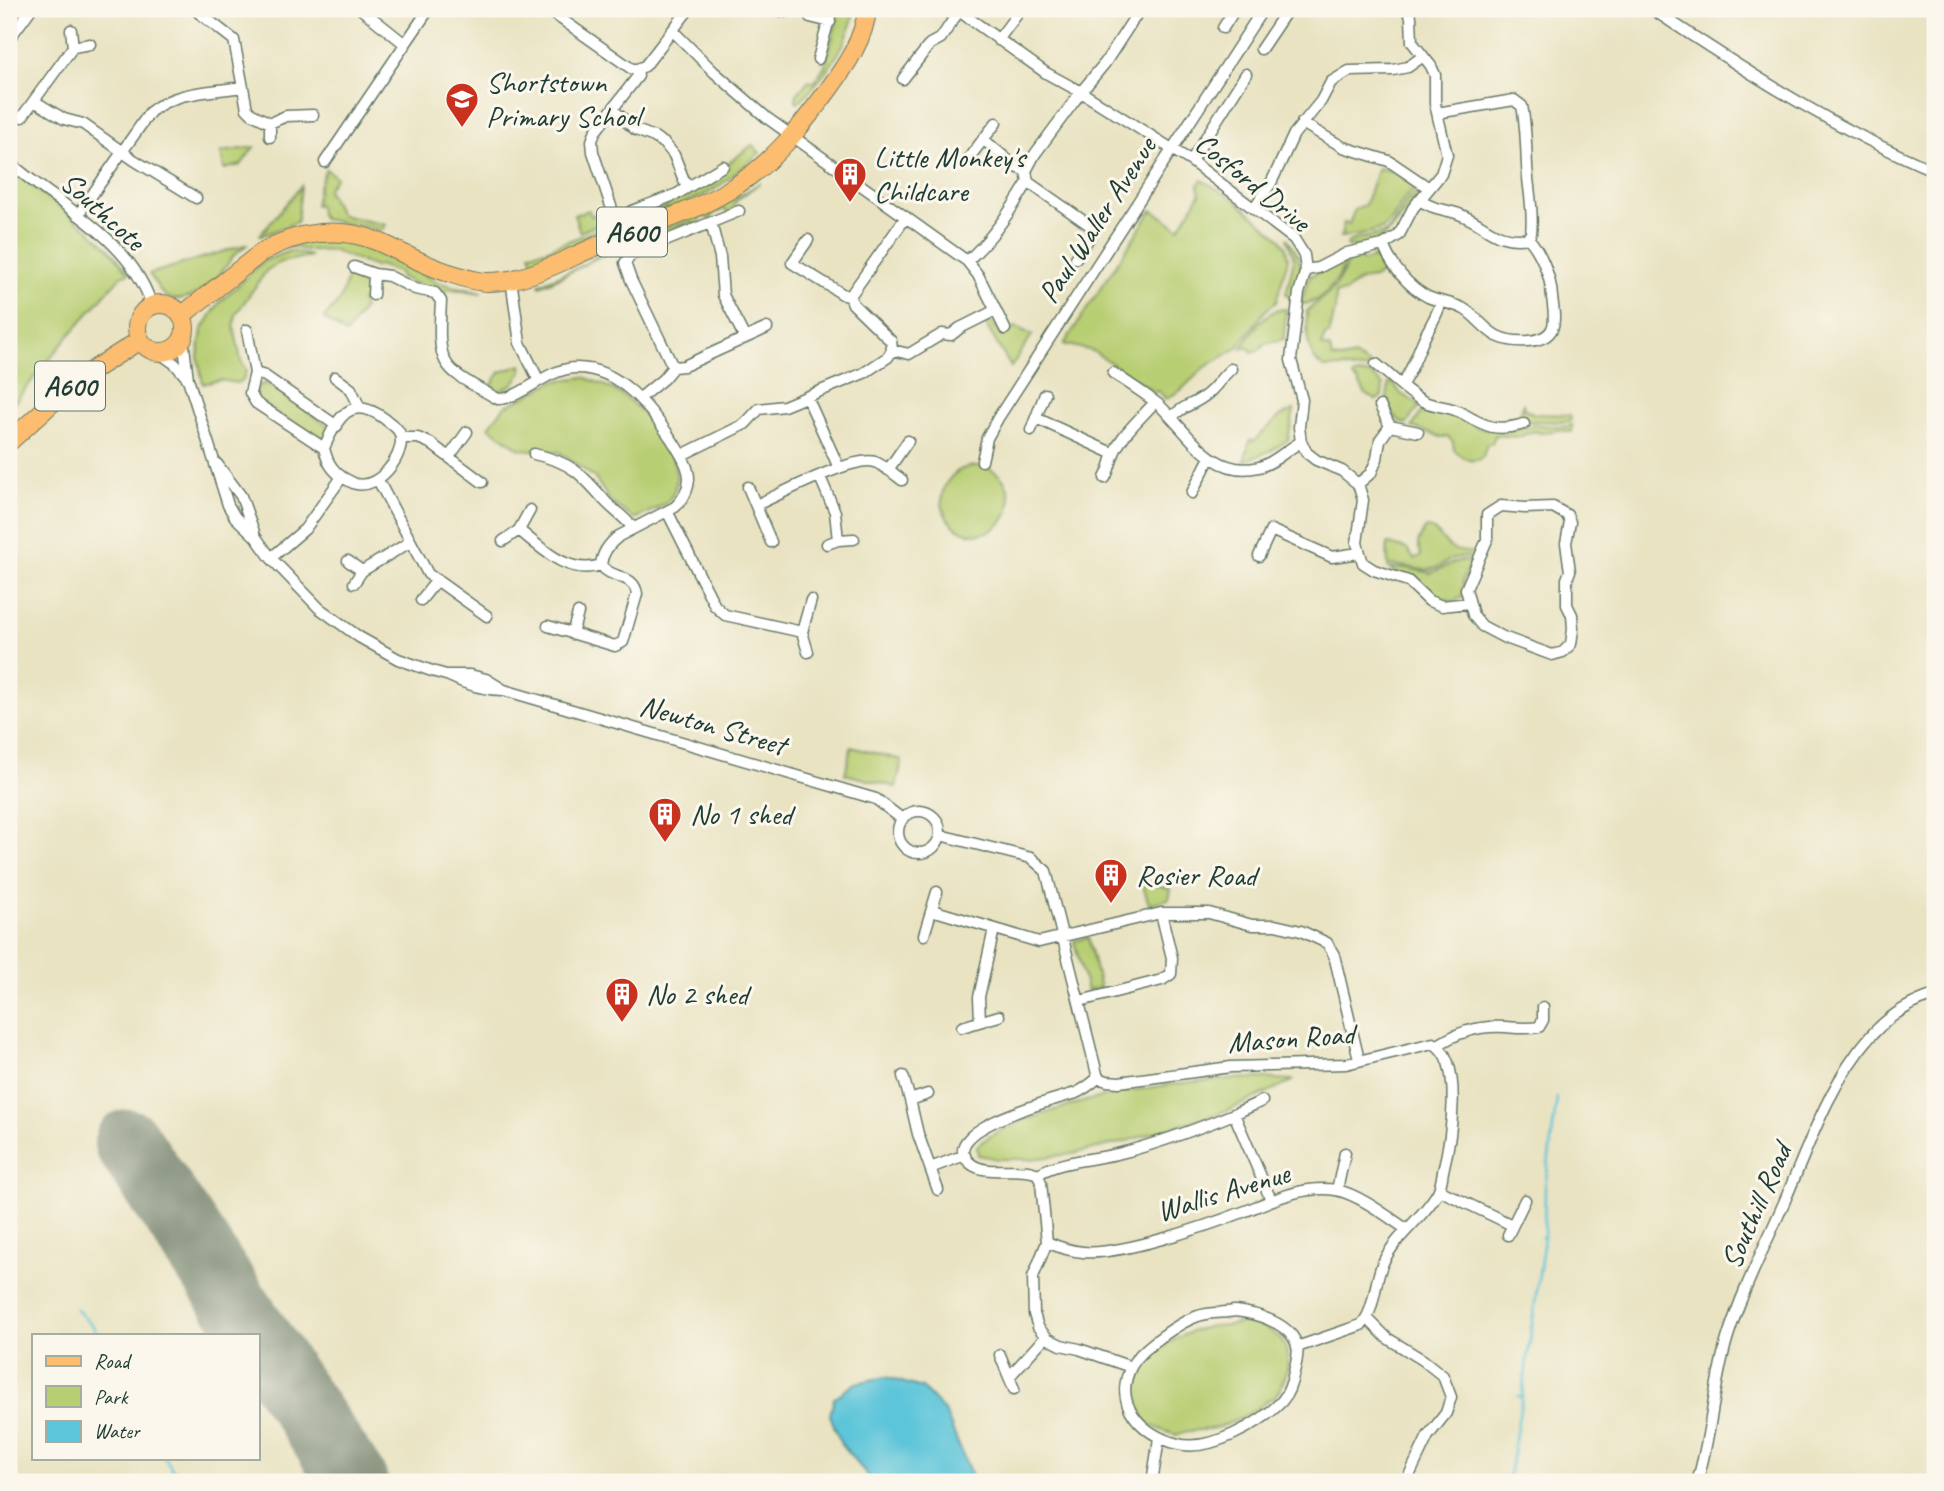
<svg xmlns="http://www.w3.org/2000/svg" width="1944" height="1491" font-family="Caveat,sans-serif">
<rect width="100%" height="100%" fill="#fbf7ec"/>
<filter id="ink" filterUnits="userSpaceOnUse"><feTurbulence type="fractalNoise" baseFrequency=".0143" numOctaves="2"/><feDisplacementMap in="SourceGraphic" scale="14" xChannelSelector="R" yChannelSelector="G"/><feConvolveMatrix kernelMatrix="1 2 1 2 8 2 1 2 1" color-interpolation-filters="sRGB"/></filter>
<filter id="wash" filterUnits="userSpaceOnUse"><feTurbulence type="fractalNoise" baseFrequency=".00686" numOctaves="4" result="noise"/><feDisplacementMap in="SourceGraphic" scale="28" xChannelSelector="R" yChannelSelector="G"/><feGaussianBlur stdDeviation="1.57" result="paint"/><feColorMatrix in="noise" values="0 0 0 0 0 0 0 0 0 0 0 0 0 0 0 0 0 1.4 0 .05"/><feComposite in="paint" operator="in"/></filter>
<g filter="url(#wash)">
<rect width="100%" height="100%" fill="#e9e3c2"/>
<path fill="#b8ce72" stroke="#6c8653" stroke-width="2" d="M 840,9 L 854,9 C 850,45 824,78 798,103 L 796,100 L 797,94 L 809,80 L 814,83 L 825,65 Z
M 752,145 L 760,153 L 717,188 L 700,197 L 629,224 L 620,222 L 637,215 L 641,217 L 666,207 L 669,203 L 716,177 L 730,162 Z
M 254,147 L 241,165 L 224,169 L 221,152 Z
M 9,168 L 88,229 L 108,247 L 129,273 L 121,276 L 67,338 L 9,409 Z
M 1378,168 L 1394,172 L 1417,187 L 1404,199 L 1392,220 L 1384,228 L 1361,235 L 1341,237 L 1344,223 L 1349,224 L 1355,209 L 1365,205 Z
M 326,169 L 336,177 L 327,190 L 341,215 L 386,225 L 382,230 L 323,219 L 320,214 L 319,205 L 315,205 L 318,189 Z
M 1202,180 L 1234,199 L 1281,239 L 1286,247 L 1288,259 L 1276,302 L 1265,311 L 1237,348 L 1204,368 L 1180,391 L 1166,399 L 1159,392 L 1153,391 L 1093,351 L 1064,344 L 1152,210 L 1179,228 L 1200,194 L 1198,185 Z
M 761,182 L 737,200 L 732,210 L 728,213 L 725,209 L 712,214 L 712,218 L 709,220 L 706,216 L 699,219 L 700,224 L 696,225 L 692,222 L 674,229 L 670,238 L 661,241 L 656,238 L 636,244 L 635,248 C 627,251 620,249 613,251 C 587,260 566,277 540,286 L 539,284 L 579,267 L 600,254 L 728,203 Z
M 301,186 L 297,222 L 261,236 L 260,235 Z
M 1421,188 L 1421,191 C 1414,202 1387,238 1376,241 C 1367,245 1357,245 1348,248 L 1347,244 L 1350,241 L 1385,233 L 1391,228 L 1406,202 Z
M 589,210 L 591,216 L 606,211 L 607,221 L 580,232 L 574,215 Z
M 610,225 L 605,233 L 533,262 L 530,253 L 545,250 Z
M 1287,238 C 1297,251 1304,264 1299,281 C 1297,289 1293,294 1295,303 L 1286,294 L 1294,259 Z
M 301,240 L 356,240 L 392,255 L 436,282 L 482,293 L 452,289 L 442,292 L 413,283 L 401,277 L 398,272 L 379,265 L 375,267 L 334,251 L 307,250 L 285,246 Z
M 248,244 C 243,249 234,253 231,259 C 220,277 188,311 164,295 C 161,293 153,279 149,274 Z
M 289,251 L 311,256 L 281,262 L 267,270 L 236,314 L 234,327 L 241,361 L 246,370 L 243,380 L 236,383 L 220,380 L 203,384 L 198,357 L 202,330 L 219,303 L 264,261 Z
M 1372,256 L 1382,258 L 1387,268 L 1374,278 C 1361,279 1355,283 1346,292 L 1336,293 L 1335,310 L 1329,335 L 1325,335 L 1322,346 L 1330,348 L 1332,358 L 1341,359 L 1354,356 L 1374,368 L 1357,370 L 1343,367 L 1324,368 C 1305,356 1307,331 1307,311 L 1335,287 L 1349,261 L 1361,258 L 1362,261 L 1372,259 Z
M 1347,258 C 1343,264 1342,269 1340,274 C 1334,286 1314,308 1300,303 L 1310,276 Z
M 349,273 L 365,277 L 368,282 L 367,300 L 361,301 L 364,308 L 346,334 L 324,318 L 340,300 Z
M 1286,309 L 1284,339 L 1262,345 L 1263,348 L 1252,352 L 1249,348 L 1242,348 C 1252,332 1264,309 1286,309 Z
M 990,319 L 1001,336 L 1016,327 L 1032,335 L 1011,367 L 984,322 Z
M 521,365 L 522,372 L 513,384 L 499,391 L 491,386 L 500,372 Z
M 1370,374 L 1383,385 L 1382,396 L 1377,400 L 1366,395 L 1358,381 L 1353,378 L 1354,375 Z
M 584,377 C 602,384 618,390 632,403 C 654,422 690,469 671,497 C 665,507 644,514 634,519 L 611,502 L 594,477 L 559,452 L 520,449 L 489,427 L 504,407 L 554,381 Z
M 1391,381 L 1401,394 L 1420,405 L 1406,424 C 1399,423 1391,412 1386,407 L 1389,382 Z
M 266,383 L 327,425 L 328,428 L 324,438 L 318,440 L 257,400 L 256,387 Z
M 1523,403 L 1524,409 L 1535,414 L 1570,415 L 1571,420 C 1560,425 1539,419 1525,422 L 1519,417 Z
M 1425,407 L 1461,416 L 1469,423 L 1480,428 L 1512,430 L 1535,425 L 1562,427 L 1572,425 L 1572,432 L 1559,430 L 1541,433 L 1534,431 L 1518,437 L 1495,435 L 1492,444 L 1487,444 L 1483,457 C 1472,465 1463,458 1454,450 L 1453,442 L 1448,437 L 1441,437 L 1412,427 Z
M 1294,410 L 1288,440 L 1272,450 L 1244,461 L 1250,440 L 1254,441 L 1280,416 Z
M942 500a34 34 0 1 1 68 0a34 34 0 1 1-68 0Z
M 1425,528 C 1439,528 1441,542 1451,548 C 1460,553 1465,551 1474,553 L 1475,560 C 1450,549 1447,569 1427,570 C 1413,570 1402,563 1388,566 L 1387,543 L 1407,549 L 1414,559 L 1421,556 L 1418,543 Z
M 1460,560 L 1470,562 L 1463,580 L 1463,597 L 1451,602 L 1448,599 L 1442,597 L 1437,600 C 1429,598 1429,595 1424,589 C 1414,578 1401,576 1389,569 L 1405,568 L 1431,573 Z
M 851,747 L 902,760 L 896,787 L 845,774 Z
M 1146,882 L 1171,889 L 1169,899 L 1149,904 L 1142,883 Z
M 1088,937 L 1100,988 L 1087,991 L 1074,941 Z
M 1256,1078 L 1294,1080 L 1229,1110 L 1120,1143 L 1071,1154 L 1030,1159 L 998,1159 L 978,1155 L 977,1146 C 993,1131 1015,1124 1035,1117 C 1106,1091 1181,1080 1256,1078 Z
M 1244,1322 C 1290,1329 1299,1361 1274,1398 L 1271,1398 C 1252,1413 1234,1424 1210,1429 C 1200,1431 1186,1429 1177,1435 C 1156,1429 1133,1421 1132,1396 C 1131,1360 1177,1334 1207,1327 C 1219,1325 1234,1326 1244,1322 Z"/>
<path fill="#5dc5d9" stroke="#3e8186" stroke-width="2" d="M 885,1377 L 922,1388 L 945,1412 L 974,1482 L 873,1482 L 841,1444 L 830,1415 L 834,1398 L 856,1383 Z"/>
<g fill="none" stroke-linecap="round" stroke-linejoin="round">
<path stroke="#5dc5d9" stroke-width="2.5" d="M 1541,1237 L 1544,1238 L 1545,1187 L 1557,1098
M 76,1309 L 93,1326 L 97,1335
M 1518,1396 L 1522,1397 L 1544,1238
M 165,1458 L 181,1482
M 1508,1482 L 1522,1397"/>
<path stroke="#84907b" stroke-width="68" d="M 128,1143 L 256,1335
M 257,1337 L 354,1482"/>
</g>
</g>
<g filter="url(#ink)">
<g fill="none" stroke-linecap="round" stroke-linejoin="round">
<defs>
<path id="minor" d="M 361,9 L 405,44
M 547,9 L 632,69 L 637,69
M 776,9 L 784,12
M 956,9 L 1046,73 L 1081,92 L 1105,63 L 1140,9
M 1652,9 C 1742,69 1835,129 1935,171
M 198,12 L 234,40 L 247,109 L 252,114 L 270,123 L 286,116 L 313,115
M 810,17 L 830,22
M 1223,28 L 1235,9
M 71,30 L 73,47
M 673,31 L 714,72 L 767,118 L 967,261 L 978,275 L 1005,329
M 9,39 L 31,9
M 998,40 L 1021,9
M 1261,49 L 1288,9
M 818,59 L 832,9
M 903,79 L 930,44 L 941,38 L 959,11
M 34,101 L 64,119 L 83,124 L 134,160 L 196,198
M 613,110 L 636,130 L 654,137 L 665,144 L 674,155 L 687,188
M 22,117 L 73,47 L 90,44
M 1302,123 L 1343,147 L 1389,161 L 1429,188
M 270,137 L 270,123
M 983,139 L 1016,167 L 1026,171
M 968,159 L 996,123
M 1191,161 L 1246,74
M 9,162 C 59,206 131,238 152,306
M 325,162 L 429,9
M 1028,182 L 1095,229 L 1076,258
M 1419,200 C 1436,210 1439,208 1456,213 C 1485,222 1494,244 1528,238 L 1531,233 C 1534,209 1528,189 1527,166 C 1526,145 1526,126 1522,106 L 1514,100 L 1437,113
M 1254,208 L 1271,183 L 1294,134 L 1321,101 L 1331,82 L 1349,71 L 1393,70 L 1408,67 L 1422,57
M 632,211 L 677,194 L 723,166
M 78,215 L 150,112 C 175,91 210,92 242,87
M 711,223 L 720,257 L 723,295 L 745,338
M 621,236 L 593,152 L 592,141 L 595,132 L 638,76 L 637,69 L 645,66 L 689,9
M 808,240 L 792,263 L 844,295 L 850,296
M 1383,245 C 1391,265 1408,287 1428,297 C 1439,302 1453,303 1464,309 C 1476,316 1485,330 1497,336 C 1511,343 1544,345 1552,329 C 1556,320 1553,306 1552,297 C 1551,278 1541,251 1528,238
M 967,261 C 991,240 1012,209 1028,182 L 1026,171 L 1035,154 L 1081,92 L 1191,161 L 1294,239 L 1304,255 L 1306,270 L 1299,293 L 1291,360 L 1302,400 L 1299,427 L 1301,442 L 1307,453 L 1316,460 L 1342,471 L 1358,484 L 1363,500 L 1357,543 L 1363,563 L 1374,570 L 1408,581 L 1429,601 L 1442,606 L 1469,603
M 354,267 L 374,274 L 389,276 L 415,289 L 435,293 L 441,301 C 437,369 441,367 498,399 C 522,399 546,368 577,368 C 620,368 650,408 672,440 C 679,452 689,465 689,479 C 688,491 683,500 675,507 L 619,536 C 610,543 602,553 601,565 C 611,580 634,573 637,594 L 623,642 L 615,646 L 548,626
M 1306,270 L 1318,268 L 1347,253 L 1383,245 L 1399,235 L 1413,208 L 1441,174 L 1447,155 L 1435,104 L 1435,75 L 1431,66 L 1412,42 L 1411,17 L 1407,9
M 511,279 L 520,343 L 538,379
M 373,295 L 374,274
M 247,330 L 255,373 L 250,393 L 256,403 L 324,448 C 327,461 331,469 342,477
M 183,338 L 188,379 L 228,505 L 235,517 L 255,536 L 271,558 L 319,608 L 359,637 L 398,659 L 432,671 L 446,675 L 470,675 L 486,679 L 504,690 L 876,799 L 902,819
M 892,350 L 909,354 L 942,334 L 951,335 L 960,328 L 994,311
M 158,352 L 175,364 L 188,379
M 1376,364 C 1389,374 1411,396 1425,402 C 1436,407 1450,406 1462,413 C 1486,427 1496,432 1524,424
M 673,367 L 631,280 L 625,263 L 631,255 L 739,211
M 255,373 L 265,376 L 337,426
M 1113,373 C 1128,383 1144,393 1158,404 C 1187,430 1211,479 1259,467 C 1275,463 1287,449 1301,442
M 335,377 L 351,389 L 359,406
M 1402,384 C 1413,369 1415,359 1422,343 C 1428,328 1437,317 1441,302
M 807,397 L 839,468
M 640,398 L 663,379 L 673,367 L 684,366 L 767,328
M 1380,406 L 1390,426 L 1418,432
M 1172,417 C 1183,405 1194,405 1206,395 C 1216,388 1221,377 1231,369
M 1036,418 L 1114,454
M 1031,430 L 1045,394
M 401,438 L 418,438 L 430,443 L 482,482
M 534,454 C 571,462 582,474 605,501 C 614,511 625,517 633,528
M 682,455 L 745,424 L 759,409 L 784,406 L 864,373 L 888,357 L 892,350 L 891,341 L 853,304 L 850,296 L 906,217
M 449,457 L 467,432
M 982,461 L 987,438 L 998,418 L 1263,9
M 217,464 L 241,496 L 254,532
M 888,470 L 908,441
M 820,477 L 835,512 L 838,540
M 1105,478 C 1110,469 1111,460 1115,451 C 1124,432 1141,418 1155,402
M 378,480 L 428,574 L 487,616
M 1358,484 L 1371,473 L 1377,459 L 1380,440 L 1390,426
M 748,487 L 771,542
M 1192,493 L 1207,463 L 1212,459
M 756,505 C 779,495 854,455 875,462 C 885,466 894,474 902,480
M 1501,506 L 1525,508 L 1553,507 L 1567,515 L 1570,522 L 1566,543 L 1570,571 L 1567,579 L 1567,605 L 1572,615 L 1573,629 L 1571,644 L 1563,652 L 1552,655 L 1503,637 L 1482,626 L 1473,615 L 1466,589 L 1487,540 L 1487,515 Z
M 667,511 L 715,606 L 725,615 L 802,632
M 519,530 C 542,549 569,576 601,565
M 503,541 L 519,530 L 530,510
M 827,544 L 838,540 L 854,539
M 1259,556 L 1271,530 L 1332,557 L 1359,553
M 271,558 L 305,529 L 342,477 C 346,479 352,483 356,484 C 378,489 402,459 401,439 C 401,429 392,425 385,419 C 351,394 338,416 324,448
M 348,561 L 362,571
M 354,583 L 362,571 L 410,542
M 421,600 L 437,580
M 572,634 L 578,613
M 808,652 L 802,632 L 811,600
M 449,676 C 467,685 483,690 503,690
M898 832a21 21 0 1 1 42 0a21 21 0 1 1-42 0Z
M 940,835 L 1031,858 L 1046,871 L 1098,1078 L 1107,1081 L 1119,1082 L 1231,1067 L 1346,1064 L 1433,1043 C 1465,1060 1450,1143 1443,1171 C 1442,1178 1441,1186 1438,1192 C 1423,1219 1395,1235 1382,1265 C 1374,1284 1375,1311 1361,1325 L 1297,1347
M 932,910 L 1039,942 L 1161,913 L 1209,913 L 1252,925 L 1275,925 L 1301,931 L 1327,943 L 1334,955 L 1359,1060
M 924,935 L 937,892
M 1080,1001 L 1162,980 L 1171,974 L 1172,958 L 1161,913
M 980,1021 L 979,997 L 994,929
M 962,1027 L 999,1016
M 1438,1045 C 1459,1031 1480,1025 1506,1027 C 1518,1028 1528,1029 1539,1027 L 1543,1020 L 1543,1007
M 903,1076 L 910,1100
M 1098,1078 C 1091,1084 1085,1089 1076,1093 C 1061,1098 932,1130 970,1163 C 986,1177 1018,1165 1038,1174 L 1041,1183 L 1047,1242 L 1033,1277 L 1034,1314 L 1038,1327 L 1047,1338 L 1061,1345 L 1079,1349 L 1131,1367
M 928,1094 L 910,1100 L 918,1134 L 938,1190
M 1234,1114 L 1262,1101
M 930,1168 L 965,1155
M 1038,1174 C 1062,1160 1094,1160 1121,1153 C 1160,1143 1197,1129 1234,1114 L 1271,1200
M 1337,1190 L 1345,1153
M 1439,1190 L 1512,1225
M 1508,1235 L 1525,1200
M 1047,1242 C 1058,1247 1071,1251 1083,1252 C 1119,1256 1207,1226 1243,1212 C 1273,1200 1303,1185 1336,1190 C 1358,1194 1387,1216 1406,1229
M 1235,1311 C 1255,1313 1291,1323 1297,1346 C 1299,1354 1296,1364 1294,1372 C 1292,1382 1289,1393 1282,1401 C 1260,1424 1210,1452 1178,1444 C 1143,1435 1112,1405 1131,1367 C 1140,1349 1180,1322 1198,1316 C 1209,1312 1224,1313 1235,1311 Z
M 1368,1319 L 1387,1338 L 1423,1360 L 1443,1376 L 1451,1397 L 1446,1413 L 1428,1436 L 1406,1482
M 1000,1355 L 1014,1389
M 1009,1377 L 1046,1336
M 1152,1482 L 1159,1439
M 1697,1482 C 1712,1434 1713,1384 1728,1336 C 1743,1289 1766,1244 1786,1198 C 1809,1144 1830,1083 1869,1038 C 1887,1017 1909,1003 1935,995"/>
<path id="primary" d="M137 328a24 24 0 1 1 48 0a24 24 0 1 1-48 0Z
M 181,316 L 262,252 C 296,232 341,225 379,242 C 401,252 422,264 446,272 C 459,276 474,282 487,282 C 527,282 561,261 597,246 C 640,227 689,215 729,190 C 771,165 800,128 829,89 C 845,67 865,38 867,9
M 9,442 L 76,381 L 140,340"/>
</defs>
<use href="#minor" stroke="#676" stroke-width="13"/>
<use href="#primary" stroke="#676" stroke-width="20"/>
<use href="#minor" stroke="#fff" stroke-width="10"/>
<use href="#primary" stroke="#fcbd6f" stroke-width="18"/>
</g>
</g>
<defs>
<symbol id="school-pin" viewBox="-11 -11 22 30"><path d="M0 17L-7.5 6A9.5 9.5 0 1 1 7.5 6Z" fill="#c8321e" stroke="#fbf7ec"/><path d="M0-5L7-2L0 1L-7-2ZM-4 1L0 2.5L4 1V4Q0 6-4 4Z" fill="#fff"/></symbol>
<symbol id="building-pin" viewBox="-11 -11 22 30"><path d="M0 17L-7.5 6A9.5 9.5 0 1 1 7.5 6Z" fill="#c8321e" stroke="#fbf7ec"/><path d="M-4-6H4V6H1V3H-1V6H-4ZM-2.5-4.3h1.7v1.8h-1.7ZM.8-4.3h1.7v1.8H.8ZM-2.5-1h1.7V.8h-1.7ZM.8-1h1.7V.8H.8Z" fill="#fff"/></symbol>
</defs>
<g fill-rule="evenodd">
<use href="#school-pin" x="443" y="80" width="38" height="52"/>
<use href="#building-pin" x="831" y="155" width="38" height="52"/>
<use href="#building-pin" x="646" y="795" width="38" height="52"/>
<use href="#building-pin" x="1092" y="856" width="38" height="52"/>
<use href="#building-pin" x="603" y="975" width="38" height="52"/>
</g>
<g text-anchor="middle" stroke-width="6" stroke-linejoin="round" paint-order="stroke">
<g fill="#fbf7ec" stroke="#61756b" stroke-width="2">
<rect x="597" y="207.5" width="70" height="49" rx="5"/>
<rect x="35" y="361.5" width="70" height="49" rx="5"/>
</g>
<g font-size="28" font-weight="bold" fill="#1f3d34">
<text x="632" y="242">A600</text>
<text x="70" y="396">A600</text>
</g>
<g font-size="30" fill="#1f3d34" stroke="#fbf7ec" text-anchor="start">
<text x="486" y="92">Shortstown<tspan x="486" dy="34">Primary School</tspan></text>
<text x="874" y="167">Little Monkey's<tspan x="874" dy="34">Childcare</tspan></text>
<text x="690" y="824">No 1 shed</text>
<text x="1136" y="885">Rosier Road</text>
<text x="646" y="1004">No 2 shed</text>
</g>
<g font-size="30" fill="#1f3d34" stroke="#fbf7ec">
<text transform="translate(1253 182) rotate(39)" y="10">Cosford Drive</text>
<text transform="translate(103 211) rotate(42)" y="10">Southcote</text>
<text transform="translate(1097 220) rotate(-57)" y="10">Paul Waller Avenue</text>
<text transform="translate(713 725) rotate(16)" y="10">Newton Street</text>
<text transform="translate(1291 1038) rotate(-4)" y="10">Mason Road</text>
<text transform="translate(1223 1192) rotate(-17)" y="10">Wallis Avenue</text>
<text transform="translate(1756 1206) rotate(-66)" y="10">Southill Road</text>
</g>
</g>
<rect width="1944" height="1491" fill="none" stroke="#fbf7ec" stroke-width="35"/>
<rect x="32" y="1334" width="228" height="126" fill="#fbf7ec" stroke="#a3ada2" stroke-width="2"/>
<rect x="46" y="1356" width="35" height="10" fill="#fcbd6f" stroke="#a3ada2" stroke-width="2"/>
<text x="94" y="1368" font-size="21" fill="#1f3d34">Road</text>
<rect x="46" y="1386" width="35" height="21" fill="#b8ce72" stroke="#a3ada2" stroke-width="2"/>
<text x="94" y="1404" font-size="21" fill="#1f3d34">Park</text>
<rect x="46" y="1421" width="35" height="21" fill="#5dc5d9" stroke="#a3ada2" stroke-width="2"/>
<text x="94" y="1438" font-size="21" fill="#1f3d34">Water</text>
</svg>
